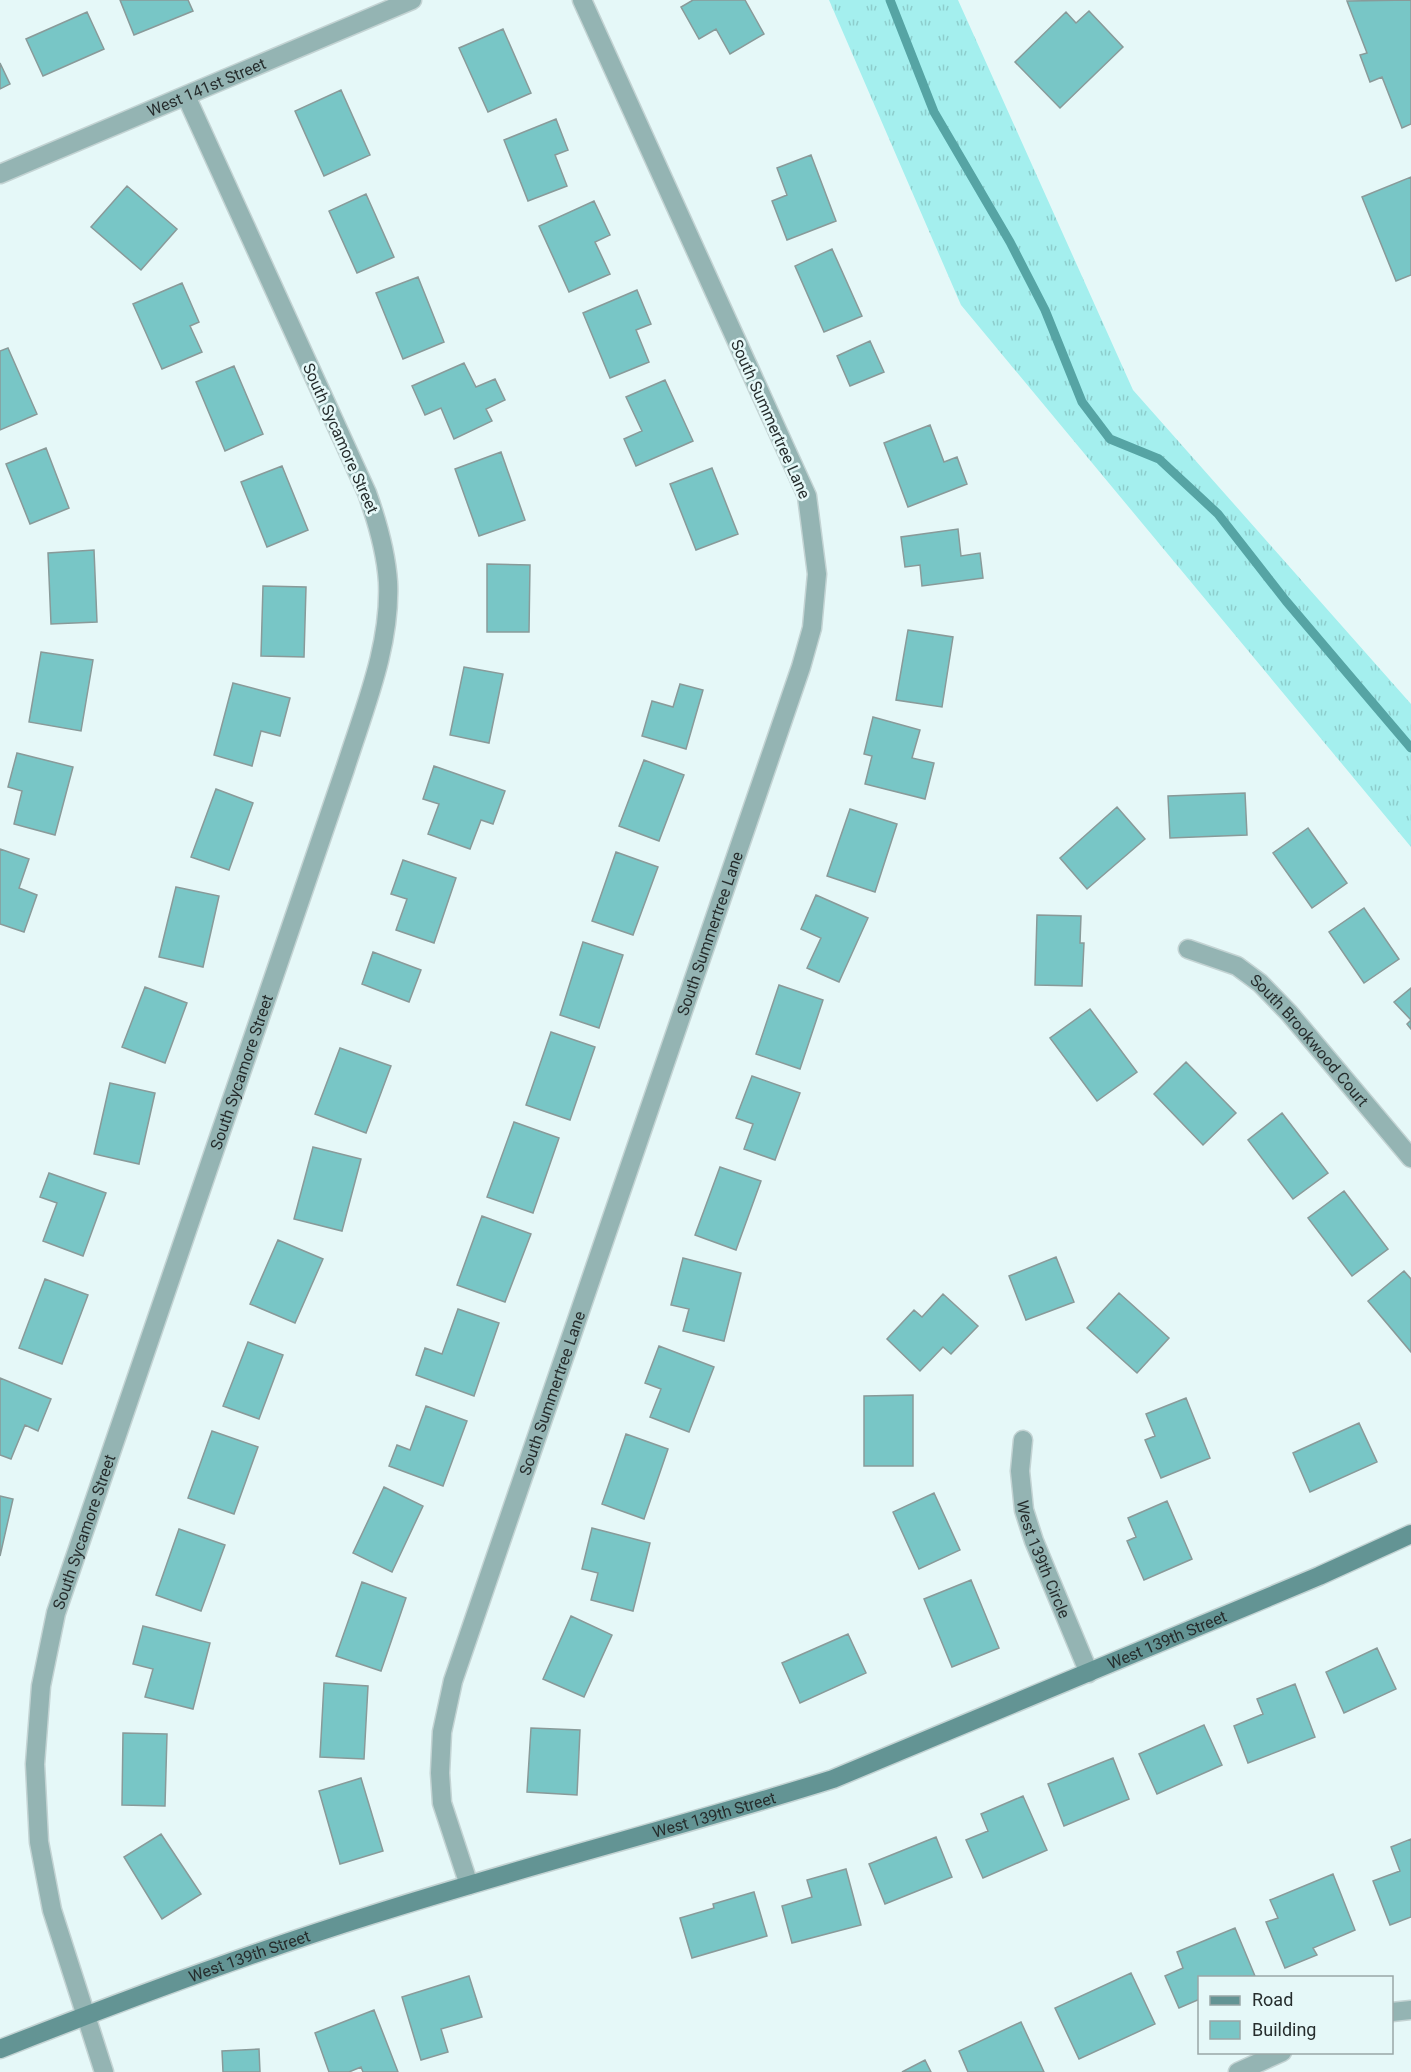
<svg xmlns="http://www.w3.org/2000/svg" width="1411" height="2072" font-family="Roboto,sans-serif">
<defs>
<pattern id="grass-tufts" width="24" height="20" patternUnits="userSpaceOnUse" patternTransform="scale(1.5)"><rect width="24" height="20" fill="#a4efee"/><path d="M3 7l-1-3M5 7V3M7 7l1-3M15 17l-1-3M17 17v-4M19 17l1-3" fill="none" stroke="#8dcdcc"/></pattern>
</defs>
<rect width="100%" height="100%" fill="#e5f8f8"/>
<path fill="url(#grass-tufts)" d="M 829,0 L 958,0 L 1133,390 L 1411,704 L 1411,847 L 961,305 Z"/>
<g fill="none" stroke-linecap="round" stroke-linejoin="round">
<path stroke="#56a4a4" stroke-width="9" d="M 890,0 L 934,112 L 1010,242 L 1045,310 L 1082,402 L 1110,439 L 1159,459 L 1218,514 L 1286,601 L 1411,748"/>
</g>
<path fill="#78c6c6" stroke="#899a99" stroke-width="1.5" d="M 120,0 L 188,0 L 193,11 L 134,35 Z
M 693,0 L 745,0 L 764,34 L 730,54 L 716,29 L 699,39 L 681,7 Z
M 1411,0 L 1411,124 L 1402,128 L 1382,77 L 1370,82 L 1360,55 L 1367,53 L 1347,1 Z
M 1089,11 L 1123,47 L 1060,108 L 1015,62 L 1066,12 L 1076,23 Z
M 87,12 L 104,49 L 43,76 L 26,39 Z
M 503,29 L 531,93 L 488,112 L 459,48 Z
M 0,63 L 10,84 L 0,89 Z
M 341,90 L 370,155 L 324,176 L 295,111 Z
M 556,119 L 568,150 L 555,155 L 567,186 L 528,201 L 504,140 Z
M 811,155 L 836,221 L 787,240 L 772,201 L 787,195 L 777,168 Z
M 1411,177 L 1411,275 L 1396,281 L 1362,197 Z
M 127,186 L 177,229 L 141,270 L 91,227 Z
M 366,194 L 394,257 L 357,273 L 329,211 Z
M 594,201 L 610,235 L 595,242 L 610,274 L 569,292 L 539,226 Z
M 832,249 L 862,316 L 824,332 L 795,266 Z
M 418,277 L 444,342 L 403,359 L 376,293 Z
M 182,283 L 199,322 L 190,326 L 202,352 L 162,369 L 133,304 Z
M 637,290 L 651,324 L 636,330 L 649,362 L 610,378 L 583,313 Z
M 870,341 L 884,372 L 850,386 L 837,356 Z
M 8,348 L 37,414 L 0,430 L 0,351 Z
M 464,363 L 476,387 L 495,379 L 505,400 L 486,409 L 492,421 L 454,439 L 441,408 L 425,415 L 412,386 Z
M 234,366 L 263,434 L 225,451 L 196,382 Z
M 665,380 L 693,441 L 636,466 L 624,439 L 642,431 L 626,397 Z
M 930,425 L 944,462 L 957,457 L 967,484 L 908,507 L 884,443 Z
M 46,448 L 69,508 L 30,524 L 6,464 Z
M 501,452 L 525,520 L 479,536 L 455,469 Z
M 282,466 L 308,530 L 267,547 L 241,482 Z
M 712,468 L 738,534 L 696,550 L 670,484 Z
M 958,529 L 961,556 L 980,553 L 983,578 L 922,586 L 920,565 L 905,567 L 901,537 Z
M 94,550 L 97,622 L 51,624 L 48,553 Z
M 487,564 L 530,565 L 529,632 L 487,632 Z
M 263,586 L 306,587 L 304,657 L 261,656 Z
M 908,630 L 953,637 L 942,707 L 896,700 Z
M 41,652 L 93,660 L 81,731 L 29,722 Z
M 464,667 L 503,674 L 489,743 L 450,735 Z
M 233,683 L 290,698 L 280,736 L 261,731 L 252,766 L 214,755 Z
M 680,684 L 703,690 L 686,749 L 642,736 L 652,701 L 673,707 Z
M 873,717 L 920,730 L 912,758 L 934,763 L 925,799 L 865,784 L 872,756 L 864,754 Z
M 17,753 L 73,767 L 55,835 L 14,824 L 22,791 L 8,787 Z
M 644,760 L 684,775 L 659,841 L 619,826 Z
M 434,766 L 505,791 L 493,824 L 481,820 L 470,849 L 428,834 L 439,804 L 423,799 Z
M 216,789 L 253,803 L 229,870 L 191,857 Z
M 1245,793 L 1247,835 L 1170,838 L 1168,796 Z
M 1117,807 L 1145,839 L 1087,889 L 1060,858 Z
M 850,809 L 897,824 L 875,892 L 827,876 Z
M 1308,828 L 1347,883 L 1312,908 L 1273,853 Z
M 0,849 L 29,859 L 19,888 L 37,895 L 24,932 L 0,924 Z
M 616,852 L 658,867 L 633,935 L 592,921 Z
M 403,860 L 456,878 L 434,943 L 396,930 L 407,899 L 391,894 Z
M 176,887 L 219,896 L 203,967 L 159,957 Z
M 816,895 L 868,918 L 839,982 L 807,968 L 821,938 L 801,929 Z
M 1364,908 L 1399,959 L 1364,983 L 1329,932 Z
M 1037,915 L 1081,916 L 1080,943 L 1084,943 L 1082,986 L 1035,985 Z
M 583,942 L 623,955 L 599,1028 L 560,1015 Z
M 373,952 L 421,970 L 409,1002 L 362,984 Z
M 779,985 L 823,1000 L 800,1069 L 756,1054 Z
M 145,987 L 187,1003 L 165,1063 L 122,1047 Z
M 1411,988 L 1411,1029 L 1407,1024 L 1411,1020 L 1394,1002 Z
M 1090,1009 L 1137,1072 L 1097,1101 L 1050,1038 Z
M 551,1032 L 595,1047 L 570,1120 L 526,1105 Z
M 340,1048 L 391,1066 L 366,1133 L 315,1114 Z
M 1186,1062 L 1236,1113 L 1203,1145 L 1154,1094 Z
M 752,1076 L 800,1093 L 775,1160 L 744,1149 L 753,1124 L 736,1118 Z
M 110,1083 L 155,1093 L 139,1164 L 94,1154 Z
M 1282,1113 L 1328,1173 L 1293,1199 L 1248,1140 Z
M 514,1122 L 559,1138 L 533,1213 L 487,1197 Z
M 313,1147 L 361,1159 L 342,1231 L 294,1219 Z
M 720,1167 L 761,1181 L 736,1250 L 695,1235 Z
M 49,1173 L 106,1193 L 83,1256 L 43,1241 L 57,1203 L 40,1197 Z
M 1344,1191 L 1388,1249 L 1352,1276 L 1308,1218 Z
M 482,1216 L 531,1234 L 505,1302 L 457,1285 Z
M 278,1240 L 323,1259 L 295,1323 L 250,1304 Z
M 1056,1257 L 1074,1302 L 1026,1320 L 1009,1276 Z
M 683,1258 L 741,1273 L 724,1341 L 683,1331 L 689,1309 L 671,1305 Z
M 1404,1271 L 1411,1279 L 1411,1352 L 1368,1301 Z
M 45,1279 L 88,1295 L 62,1364 L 19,1348 Z
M 1119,1293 L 1169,1338 L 1137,1373 L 1087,1328 Z
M 943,1294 L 978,1326 L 951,1354 L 943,1347 L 920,1371 L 887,1339 L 914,1310 L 922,1317 Z
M 458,1309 L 499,1323 L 474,1396 L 416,1375 L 425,1348 L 442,1354 Z
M 248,1342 L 283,1355 L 259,1419 L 223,1406 Z
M 659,1346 L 714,1367 L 689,1432 L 650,1417 L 661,1389 L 645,1383 Z
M 0,1378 L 51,1399 L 38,1431 L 25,1425 L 11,1459 L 0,1455 Z
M 913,1395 L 913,1466 L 864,1466 L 864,1396 Z
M 1186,1398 L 1210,1458 L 1161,1478 L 1145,1440 L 1155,1436 L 1146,1414 Z
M 426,1406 L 467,1421 L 443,1486 L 389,1466 L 397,1445 L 410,1450 Z
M 1359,1423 L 1377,1462 L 1310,1492 L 1293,1453 Z
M 212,1431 L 258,1447 L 234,1514 L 188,1498 Z
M 626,1434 L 668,1449 L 644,1519 L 602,1504 Z
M 384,1487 L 423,1506 L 392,1572 L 353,1553 Z
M 934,1493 L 960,1550 L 919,1569 L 893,1512 Z
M 0,1496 L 13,1499 L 0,1556 Z
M 1167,1501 L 1192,1559 L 1144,1580 L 1127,1541 L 1136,1537 L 1128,1518 Z
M 592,1528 L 650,1543 L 633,1611 L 591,1600 L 598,1573 L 582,1569 Z
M 179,1529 L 225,1545 L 201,1611 L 156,1595 Z
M 971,1580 L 999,1648 L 952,1667 L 924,1599 Z
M 362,1582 L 406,1598 L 381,1671 L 336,1656 Z
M 571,1616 L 612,1635 L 584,1697 L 543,1679 Z
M 143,1626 L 210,1643 L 193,1709 L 145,1697 L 153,1669 L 133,1664 Z
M 848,1634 L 866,1673 L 800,1703 L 782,1663 Z
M 1377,1648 L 1396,1689 L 1344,1713 L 1326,1672 Z
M 324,1683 L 368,1686 L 364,1759 L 320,1757 Z
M 1295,1684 L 1315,1737 L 1248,1763 L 1234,1726 L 1263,1714 L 1257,1699 Z
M 1204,1725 L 1222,1765 L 1157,1794 L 1139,1754 Z
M 531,1728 L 580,1730 L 577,1795 L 527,1792 Z
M 123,1733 L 167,1734 L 165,1806 L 122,1805 Z
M 1113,1758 L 1129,1799 L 1064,1826 L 1048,1784 Z
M 361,1778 L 383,1851 L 340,1864 L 319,1791 Z
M 1023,1796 L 1047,1850 L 983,1878 L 966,1840 L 988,1831 L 981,1814 Z
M 161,1834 L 201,1894 L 162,1919 L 124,1857 Z
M 936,1837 L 952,1877 L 885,1904 L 869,1864 Z
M 1411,1839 L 1411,1917 L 1390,1925 L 1373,1881 L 1400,1871 L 1391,1847 Z
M 846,1869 L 861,1925 L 792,1943 L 782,1906 L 812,1897 L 807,1880 Z
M 1333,1874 L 1355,1930 L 1313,1948 L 1317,1955 L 1285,1968 L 1266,1922 L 1278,1918 L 1270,1900 Z
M 754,1892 L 767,1936 L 692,1958 L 680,1918 L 714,1908 L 713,1904 Z
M 1235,1928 L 1255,1976 L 1200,1978 L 1200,1999 L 1179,2008 L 1165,1976 L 1183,1968 L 1177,1952 Z
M 1131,1973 L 1155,2024 L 1079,2059 L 1055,2008 Z
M 469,1976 L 482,2017 L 441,2029 L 448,2052 L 421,2060 L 402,1997 Z
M 374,2010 L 398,2072 L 363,2072 L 361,2067 L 349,2072 L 329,2072 L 315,2033 Z
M 1021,2022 L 1044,2072 L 968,2072 L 959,2051 Z
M 259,2049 L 260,2072 L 223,2072 L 222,2051 Z
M 925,2060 L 931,2072 L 902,2072 Z"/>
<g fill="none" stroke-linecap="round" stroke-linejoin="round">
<defs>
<g id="street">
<path id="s1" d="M 0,174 L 412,0"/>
<path id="s2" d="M 1188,949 L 1237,966 L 1260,983 L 1289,1013 L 1411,1158"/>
<path id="s3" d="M 1023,1440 L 1020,1471 L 1024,1510 L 1034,1541 L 1089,1673"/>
<path id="s4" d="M 469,1885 L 442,1803 L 440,1773 L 442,1732 L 453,1681 L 801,667 L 812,628 L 817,574 L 807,496 L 582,0"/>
<path d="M 1392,2012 L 1411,2010"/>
<path id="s5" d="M 104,2072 L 52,1910 L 39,1842 L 35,1764 L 41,1686 L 56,1613 L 345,769 C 364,709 391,646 388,582 C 386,551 377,521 367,493 L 186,96"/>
<path d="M 1238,2072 L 1282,2052"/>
</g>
<g id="secondary">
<path id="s6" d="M 0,2049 C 122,2001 246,1954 371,1915 C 524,1866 680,1827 833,1779 L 1319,1576 L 1411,1534"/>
</g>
</defs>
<use href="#street" stroke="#c3d3d3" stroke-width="21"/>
<use href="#secondary" stroke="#c3d3d3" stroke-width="21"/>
<use href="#street" stroke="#94b4b3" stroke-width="18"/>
<use href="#secondary" stroke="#639494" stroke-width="18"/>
</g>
<g text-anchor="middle" stroke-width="5" stroke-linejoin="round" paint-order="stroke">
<g font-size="16" fill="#262d2d" stroke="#e5f8f8">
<text dy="6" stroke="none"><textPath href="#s1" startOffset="224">West 141st Street</textPath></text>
<text transform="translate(771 419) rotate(66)" y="6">South Summertree Lane</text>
<text transform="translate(341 438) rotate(66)" y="6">South Sycamore Street</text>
<text dy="6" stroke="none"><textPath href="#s4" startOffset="1000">South Summertree Lane</textPath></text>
<text dy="6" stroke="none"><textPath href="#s2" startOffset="156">South Brookwood Court</textPath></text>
<text dy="6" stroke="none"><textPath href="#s5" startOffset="1042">South Sycamore Street</textPath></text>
<text dy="6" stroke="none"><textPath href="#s4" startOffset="514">South Summertree Lane</textPath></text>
<text dy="6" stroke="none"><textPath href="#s5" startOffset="556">South Sycamore Street</textPath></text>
<text dy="6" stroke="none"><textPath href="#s3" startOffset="123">West 139th Circle</textPath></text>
<text dy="6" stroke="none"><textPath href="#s6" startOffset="1238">West 139th Street</textPath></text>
<text dy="6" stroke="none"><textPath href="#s6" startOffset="752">West 139th Street</textPath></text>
<text dy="6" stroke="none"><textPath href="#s6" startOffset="266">West 139th Street</textPath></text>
</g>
</g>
<rect x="1198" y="1976" width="195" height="78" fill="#e5f8f8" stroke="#99a7a7" stroke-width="1.5"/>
<rect x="1210" y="1996" width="30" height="9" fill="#639494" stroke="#99a7a7" stroke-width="1.5"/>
<text x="1252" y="2006" font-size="18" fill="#262d2d">Road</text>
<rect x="1210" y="2021" width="30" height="18" fill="#78c6c6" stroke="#99a7a7" stroke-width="1.5"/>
<text x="1252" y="2036" font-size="18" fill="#262d2d">Building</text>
</svg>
